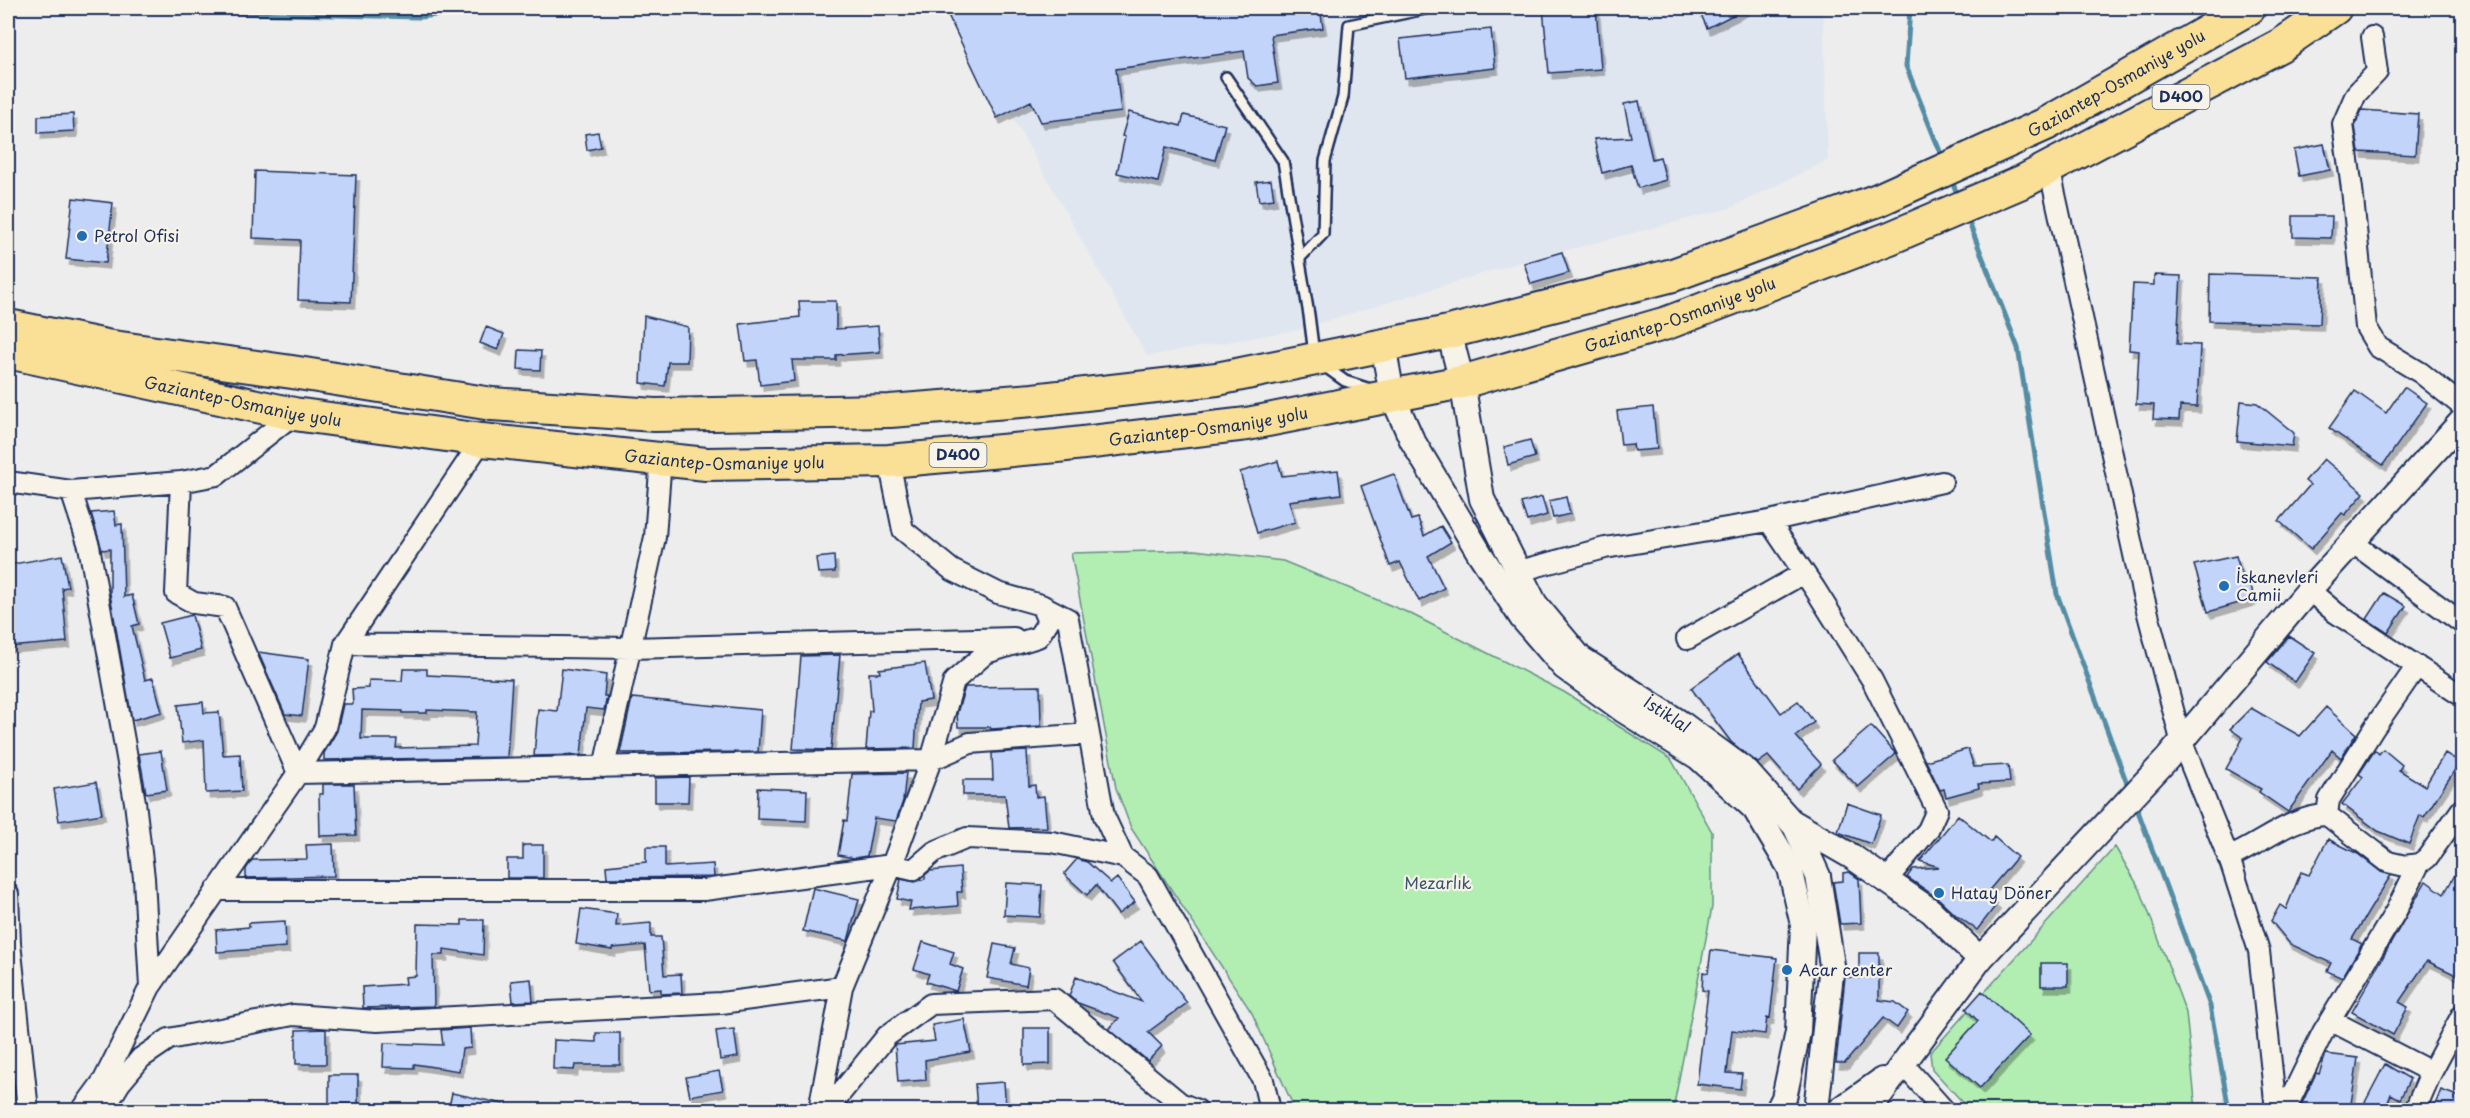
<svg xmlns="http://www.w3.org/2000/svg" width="2470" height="1118" font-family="'Playpen Sans',sans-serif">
<defs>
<filter id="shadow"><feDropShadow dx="3.5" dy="6" stdDeviation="0" flood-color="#0004"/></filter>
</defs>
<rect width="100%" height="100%" fill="#ecedec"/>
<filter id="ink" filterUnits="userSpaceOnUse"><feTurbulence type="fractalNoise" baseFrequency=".0167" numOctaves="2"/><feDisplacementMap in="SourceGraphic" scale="12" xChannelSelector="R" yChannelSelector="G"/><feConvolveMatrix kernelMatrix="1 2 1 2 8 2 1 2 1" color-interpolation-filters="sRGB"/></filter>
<g filter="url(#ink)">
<path fill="#dfe6f0" d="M 951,8 L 1823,8 L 1828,160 L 1730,208 L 1524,261 L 1296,330 L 1147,356 Z"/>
<path fill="#b2edb2" stroke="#668e88" stroke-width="1.5" d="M 1195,550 L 1283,561 L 1409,613 L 1564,692 L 1671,759 L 1712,832 L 1712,907 L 1673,1110 L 1295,1110 L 1252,1013 L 1131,828 L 1116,788 L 1071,553 Z
M 2115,847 L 2140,889 L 2186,1013 L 2196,1110 L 1970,1110 L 1932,1069 L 1930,1053 Z"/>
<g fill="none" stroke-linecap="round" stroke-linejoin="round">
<path stroke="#538ca4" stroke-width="5" d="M 32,8 L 420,17 L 492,8
M 1910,8 L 1906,66 L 1943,159
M 1951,179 L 1959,198
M 1966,215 L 2018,348 L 2057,594 L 2129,789
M 2135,803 L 2210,1006 L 2229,1110"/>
</g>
<path fill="#c2d4fa" stroke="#1b2f5e" stroke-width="1.5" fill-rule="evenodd" filter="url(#shadow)" d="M 947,8 L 1320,8 L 1323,28 L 1271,35 L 1278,83 L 1257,86 L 1248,78 L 1244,51 L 1116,69 L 1121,112 L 1041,122 L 1031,101 L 997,118 L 949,17 Z
M 1543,8 L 1596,8 L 1601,69 L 1549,73 Z
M 1708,8 L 1747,8 L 1707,28 L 1700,12 Z
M 1491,29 L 1495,68 L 1405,78 L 1400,39 Z
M 1639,101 L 1652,159 L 1660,157 L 1666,180 L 1638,188 L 1631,165 L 1602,173 L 1594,139 L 1631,137 L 1624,104 Z
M 2362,110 L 2418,114 L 2415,155 L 2359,152 L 2355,126 Z
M 1129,112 L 1181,126 L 1184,115 L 1225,125 L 1215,160 L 1166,147 L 1158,182 L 1117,173 L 1125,137 L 1122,136 Z
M 73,114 L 74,131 L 38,133 L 38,116 Z
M 598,132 L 601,147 L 587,150 L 585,134 Z
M 2324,144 L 2330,170 L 2299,176 L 2294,150 Z
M 255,171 L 356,175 L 351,302 L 298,300 L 300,240 L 253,238 Z
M 1271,180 L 1274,199 L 1259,201 L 1256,182 Z
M 73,198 L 113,203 L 106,263 L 66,259 Z
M 2293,216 L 2332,216 L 2331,238 L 2293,237 Z
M 1562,252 L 1569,273 L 1531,284 L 1524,263 Z
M 2210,274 L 2322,277 L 2320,324 L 2209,321 Z
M 2154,275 L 2181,276 L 2177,344 L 2200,345 L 2197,407 L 2180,406 L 2179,420 L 2153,419 L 2154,405 L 2136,404 L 2139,351 L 2129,350 L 2133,284 L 2154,285 Z
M 799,301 L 836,301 L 836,329 L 878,326 L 880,352 L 836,355 L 836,360 L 792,360 L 794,381 L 760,385 L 757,360 L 745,361 L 740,324 L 800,317 Z
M 644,316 L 688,327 L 687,362 L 668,362 L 665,386 L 641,383 Z
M 486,327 L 504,334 L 498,350 L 480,343 Z
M 519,350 L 541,351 L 540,370 L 518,369 Z
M 2404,387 L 2427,403 L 2383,465 L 2329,428 L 2355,391 L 2386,413 Z
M 2241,401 L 2257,403 L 2294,433 L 2292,446 L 2237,441 Z
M 1653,407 L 1657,449 L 1634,451 L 1633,444 L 1621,445 L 1617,411 Z
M 1530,440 L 1535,457 L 1508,465 L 1504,447 Z
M 2324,459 L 2364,493 L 2345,515 L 2342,513 L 2311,549 L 2279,521 L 2310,485 L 2305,481 Z
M 1278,461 L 1282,476 L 1338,470 L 1341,494 L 1289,501 L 1295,522 L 1257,533 L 1240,472 Z
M 1394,474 L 1411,520 L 1418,518 L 1424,536 L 1441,526 L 1451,542 L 1428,556 L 1444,588 L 1419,601 L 1400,562 L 1390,566 L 1361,486 Z
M 1542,497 L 1547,515 L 1527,521 L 1521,503 Z
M 1566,497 L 1570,514 L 1553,518 L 1549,501 Z
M 114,511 L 116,525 L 122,524 L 124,597 L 132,595 L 139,624 L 132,626 L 145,680 L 153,678 L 162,712 L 132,720 L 110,594 L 110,549 L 102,550 L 91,513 Z
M 62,555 L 68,587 L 62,588 L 67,642 L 8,647 L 8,565 Z
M 834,556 L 835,572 L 818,573 L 816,558 Z
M 2236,556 L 2244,583 L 2252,589 L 2253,599 L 2208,612 L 2194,565 Z
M 2384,593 L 2406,606 L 2388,633 L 2367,619 Z
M 192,615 L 201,650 L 170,658 L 160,623 Z
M 2289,636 L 2315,653 L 2295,682 L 2267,662 Z
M 258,652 L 309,659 L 302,716 L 285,714 Z
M 1738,654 L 1781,713 L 1798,701 L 1814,722 L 1796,736 L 1821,764 L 1797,789 L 1768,756 L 1758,763 L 1731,742 L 1691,688 Z
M 840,655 L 831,750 L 793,749 L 801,656 Z
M 925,663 L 931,700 L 918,702 L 915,748 L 866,749 L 869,711 L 872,711 L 869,673 L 880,673 L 879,669 Z
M 403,669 L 427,669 L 427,675 L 512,679 L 507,757 L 324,760 L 324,753 L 337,731 L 343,704 L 353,704 L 352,689 L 369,688 L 369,680 L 402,681 ZM 362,710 L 402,711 L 402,713 L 427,713 L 427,710 L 477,712 L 475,746 L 396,748 L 397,739 L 361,739 Z
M 562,669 L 606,675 L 604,696 L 607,696 L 604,710 L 586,708 L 581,755 L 534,756 L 538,709 L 557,711 Z
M 1040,686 L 1041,726 L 991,729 L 990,727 L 958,727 L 957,713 L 965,687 Z
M 632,698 L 761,710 L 758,752 L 620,753 Z
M 203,702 L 204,713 L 219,712 L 223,755 L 240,754 L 242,791 L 206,793 L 204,740 L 182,743 L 178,705 Z
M 2326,707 L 2356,734 L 2341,758 L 2332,750 L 2288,812 L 2259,792 L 2261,789 L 2226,769 L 2243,738 L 2230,729 L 2251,708 L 2300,736 Z
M 1871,726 L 1896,754 L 1858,787 L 1832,760 Z
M 1968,749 L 1974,767 L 2008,765 L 2010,782 L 1978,784 L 1979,788 L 1946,797 L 1944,789 L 1940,790 L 1926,761 Z
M 2383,749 L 2402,765 L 2399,770 L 2425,786 L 2445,753 L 2460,762 L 2424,817 L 2420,815 L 2409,844 L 2378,831 L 2342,804 L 2363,777 L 2359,774 L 2375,750 L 2379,754 Z
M 161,751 L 167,790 L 146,793 L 139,754 Z
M 1027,751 L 1029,786 L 1035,785 L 1036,797 L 1044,796 L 1047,827 L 1009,828 L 1005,795 L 963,795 L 963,780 L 993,780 L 992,753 Z
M 906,773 L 903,801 L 896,821 L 874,818 L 867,856 L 854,858 L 838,855 L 844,820 L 847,821 L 852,774 Z
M 689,777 L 688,802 L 655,802 L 655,778 Z
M 96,782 L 102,814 L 59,821 L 54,789 Z
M 323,784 L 354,784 L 356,835 L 320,836 L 319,794 L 323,794 Z
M 758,788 L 807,790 L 806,821 L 757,819 Z
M 1847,803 L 1881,815 L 1871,844 L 1838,832 Z
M 1958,815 L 1991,842 L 1994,837 L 2017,857 L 1985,895 L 1997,904 L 1977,930 L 1956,915 L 1939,899 L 1907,877 L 1913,869 L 1939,867 L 1920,861 Z
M 2328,839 L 2358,854 L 2381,872 L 2391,875 L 2352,939 L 2362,944 L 2342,978 L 2327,971 L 2331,963 L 2290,944 L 2271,921 L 2280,905 L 2286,909 L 2301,872 L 2309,875 Z
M 333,844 L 334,876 L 246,878 L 246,869 L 252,860 L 307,859 L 306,845 Z
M 523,845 L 543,845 L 543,878 L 507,878 L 507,859 L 523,859 Z
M 646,847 L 665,847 L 665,867 L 713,864 L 714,877 L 607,878 L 606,866 L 646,862 Z
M 1077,859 L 1087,862 L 1111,883 L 1117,878 L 1135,902 L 1118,914 L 1096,885 L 1087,895 L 1064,874 Z
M 2463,861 L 2463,962 L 2456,975 L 2427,961 L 2399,1002 L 2408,1007 L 2393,1035 L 2352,1012 L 2426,881 L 2444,894 Z
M 960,868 L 962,892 L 957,892 L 958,906 L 909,910 L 911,902 L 897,899 L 901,879 L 915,882 L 925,879 L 925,875 L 930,871 Z
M 1849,872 L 1859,879 L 1861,923 L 1840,924 L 1833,882 L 1843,881 L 1843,873 Z
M 1006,883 L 1042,885 L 1040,917 L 1004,915 Z
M 813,888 L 859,899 L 848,941 L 803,931 Z
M 581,909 L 617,914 L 616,926 L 651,923 L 651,937 L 661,937 L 664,975 L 681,974 L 682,993 L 661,994 L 661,989 L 649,990 L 645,945 L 612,948 L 612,950 L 576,944 Z
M 462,920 L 484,920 L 483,955 L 444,949 L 444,955 L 433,955 L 434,1006 L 363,1008 L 362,987 L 406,984 L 405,977 L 416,976 L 417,924 L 462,925 Z
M 285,921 L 286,947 L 217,952 L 216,930 L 249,927 L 249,923 Z
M 1141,941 L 1187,1003 L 1148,1032 L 1162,1046 L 1148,1061 L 1109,1029 L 1119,1018 L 1078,1003 L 1069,996 L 1076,977 L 1142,1002 L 1113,962 Z
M 923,942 L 954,952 L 950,964 L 963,969 L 956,991 L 926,982 L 929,974 L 914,969 Z
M 994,944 L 1015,948 L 1011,964 L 1029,968 L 1026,985 L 987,978 Z
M 1711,950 L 1777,958 L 1770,1018 L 1767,1017 L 1765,1034 L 1732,1030 L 1727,1073 L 1742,1074 L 1740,1089 L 1697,1084 L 1708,991 L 1702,990 L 1703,972 L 1708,973 Z
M 1859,953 L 1879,953 L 1879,1000 L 1895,1002 L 1908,1012 L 1897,1028 L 1883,1018 L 1845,1063 L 1836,1063 L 1845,977 L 1859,978 Z
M 2041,963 L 2068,963 L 2068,986 L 2041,986 Z
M 531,979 L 533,1001 L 513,1002 L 511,981 Z
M 1982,991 L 2030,1035 L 1980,1088 L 1945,1057 L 1978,1021 L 1966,1009 Z
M 964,1019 L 971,1052 L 925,1060 L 926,1080 L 898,1082 L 895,1045 L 935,1041 L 932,1025 Z
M 470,1028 L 471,1048 L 462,1049 L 459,1071 L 414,1064 L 414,1068 L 383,1067 L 384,1043 L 443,1045 L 441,1030 Z
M 1024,1028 L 1050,1028 L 1050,1064 L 1024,1065 Z
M 326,1029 L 326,1064 L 296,1064 L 296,1030 Z
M 734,1029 L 738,1057 L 720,1060 L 716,1031 Z
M 596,1033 L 620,1033 L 620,1065 L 575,1065 L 574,1070 L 553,1069 L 554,1040 L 596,1042 Z
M 2326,1054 L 2358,1058 L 2350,1110 L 2299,1110 L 2316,1073 L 2319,1074 Z
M 2385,1064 L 2410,1079 L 2400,1099 L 2391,1094 L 2385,1110 L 2361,1110 Z
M 719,1071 L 723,1090 L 690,1096 L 686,1077 Z
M 329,1075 L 358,1075 L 358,1104 L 329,1104 Z
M 1004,1082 L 1006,1110 L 977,1110 L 975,1084 Z
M 2441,1090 L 2463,1098 L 2463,1110 L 2433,1110 Z
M 452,1093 L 504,1104 L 503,1110 L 464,1110 L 449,1107 Z"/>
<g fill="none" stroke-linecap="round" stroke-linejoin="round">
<defs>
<path id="service" d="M 1226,77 L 1283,161 L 1309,315 L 1314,354
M 1300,258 L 1323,234 L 1325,161 L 1343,97 L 1349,25 L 1430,8
M 1324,366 L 1345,381 L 1370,389"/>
<path id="minor" d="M 2372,37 L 2377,72 L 2356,94 L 2343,124 L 2352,189 L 2366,327 L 2378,347 L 2421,373 L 2462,406
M 2049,167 L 2142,591 L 2181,740 L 2231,864 L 2259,951 L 2276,1110
M 8,482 L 71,491 L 181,482 L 217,475 L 294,414
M 181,482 L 176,593 L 194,603 L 225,607 L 298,773 L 931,760 L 970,743 L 1089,734
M 71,491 L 89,546 L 135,802 L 144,878 L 150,987 L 104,1080 L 82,1110
M 1769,521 L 1942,482
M 2352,542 L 2462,623
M 1519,571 L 1605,548 L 1769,521 L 1815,589 L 1872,680 L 1937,810 L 1928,830 L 1886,881
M 2309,590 L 2336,613 L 2462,696
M 1041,605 L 1068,619 L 1104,816 L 1123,857 L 1148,876 L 1263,1080 L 1270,1110
M 1687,639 L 1804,573
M 345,644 L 631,648 L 1014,638
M 604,767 L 655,537 L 661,458
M 2327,815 L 2329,800 L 2374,728 L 2417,666
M 2228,858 C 2260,845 2291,816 2327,815 L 2388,862 L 2405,866 L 2419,864 L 2427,858 L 2462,809
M 216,890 L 704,890 L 892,865 L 931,760 L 954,681 L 986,653 L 1038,637 L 1048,622 L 1041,605 L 998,593 L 952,570 L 903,530 L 889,461
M 8,894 L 10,943 L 28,1110
M 150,987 L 298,773 L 325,728 L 345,644 L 482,440
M 2330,1020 L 2431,1072
M 1902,1063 L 1944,1110
M 100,1110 L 106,1106 L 120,1083 L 141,1058 L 169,1039 L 293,1015 L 377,1021 L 721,1003 L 842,987
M 819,1110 L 842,987 L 892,865 L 913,870 L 934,852 L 967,838 L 1052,842 L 1123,857
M 827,1110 L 887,1036 L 931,1004 L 1054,999 L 1180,1103 L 1197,1110
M 2285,1110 L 2323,1032 L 2396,911 L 2419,864
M 2415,1110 L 2430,1075 L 2462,1015"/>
<g id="tertiary">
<path id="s1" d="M 1449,332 L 1462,382 L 1482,499 L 1535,604 L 1580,658 L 1682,724 L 1746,771 L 1795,826 L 1818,876 L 1832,965 L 1816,1110"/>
<path d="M 1383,345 L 1392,395 L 1412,440 L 1480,554 L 1522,618 L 1564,667 L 1623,710 L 1698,757 L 1755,809 L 1790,868 L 1803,925 L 1798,1032 L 1784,1098 L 1778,1110"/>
<path d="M 1792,822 L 1851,856 L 1931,911 L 1980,959"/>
<path d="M 1840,1110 L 1882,1080"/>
<path d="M 1869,1110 L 1980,959 L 2167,759 L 2309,590 L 2462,421"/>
</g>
<g id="trunk">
<path id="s2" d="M 8,326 L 106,346 L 292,372 L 492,404 L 655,415 L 890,411 L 1033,400 L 1217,379 L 1449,332 L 1673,275 L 1878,200 L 2046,124 L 2249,8"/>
<path id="s3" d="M 8,352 L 294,414 L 482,440 L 706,464 L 889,461 L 1057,446 L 1247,424 L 1462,382 L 1667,323 L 1890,238 L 2024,181 L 2281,45 L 2335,8"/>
</g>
</defs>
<use href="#service" stroke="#1b2f5e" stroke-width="14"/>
<use href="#minor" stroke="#1b2f5e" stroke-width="24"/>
<use href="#tertiary" stroke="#1b2f5e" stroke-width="28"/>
<use href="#trunk" stroke="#1b2f5e" stroke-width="36"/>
<use href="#service" stroke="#f7f3e8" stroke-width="9"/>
<use href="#minor" stroke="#f7f3e8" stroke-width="20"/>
<use href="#tertiary" stroke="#f7f3e8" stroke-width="24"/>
<use href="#trunk" stroke="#fadf96" stroke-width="32"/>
</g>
</g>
<g fill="#1f6fb2" stroke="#f7f3e8" stroke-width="2">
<circle cx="82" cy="236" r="6"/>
<circle cx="2224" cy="586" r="6"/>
<circle cx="1939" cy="893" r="6"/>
<circle cx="1787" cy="970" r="6"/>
</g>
<g text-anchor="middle" stroke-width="4.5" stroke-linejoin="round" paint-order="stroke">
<g fill="#f7f3e8" stroke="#5d6a87" stroke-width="1.5">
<rect x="2152.5" y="85" width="57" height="24" rx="4.5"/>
<rect x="929.5" y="443" width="57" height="24" rx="4.5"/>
</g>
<g font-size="15" font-weight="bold" fill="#1b2f5e">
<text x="2181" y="102">D400</text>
<text x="958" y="460">D400</text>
</g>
<g font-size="16" fill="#1b2f5e" stroke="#f7f3e8">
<text dy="6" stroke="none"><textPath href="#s2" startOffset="2169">Gaziantep-Osmaniye yolu</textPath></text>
<text dy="6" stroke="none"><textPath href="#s3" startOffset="1698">Gaziantep-Osmaniye yolu</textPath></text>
<text dy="6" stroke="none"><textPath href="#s3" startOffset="240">Gaziantep-Osmaniye yolu</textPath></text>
<text dy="6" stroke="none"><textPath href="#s3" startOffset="1212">Gaziantep-Osmaniye yolu</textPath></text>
<text dy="6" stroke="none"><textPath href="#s3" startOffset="726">Gaziantep-Osmaniye yolu</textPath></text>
<text dy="6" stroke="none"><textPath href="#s1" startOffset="462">İstiklal</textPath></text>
</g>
<g font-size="16" fill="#1b2f5e" stroke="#f7f3e8" text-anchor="start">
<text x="94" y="242">Petrol Ofisi</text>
<text x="2236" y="583">İskanevleri<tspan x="2236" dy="18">Camii</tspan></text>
<text x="1951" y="899">Hatay Döner</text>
<text x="1799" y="976">Acar center</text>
</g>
<g font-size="16" fill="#39556f" stroke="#f7f3e8">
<text x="1438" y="889">Mezarlık</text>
</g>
</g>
<rect width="2470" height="1118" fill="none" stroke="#f7f3e8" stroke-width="30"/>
<rect x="15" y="15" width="2440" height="1088" fill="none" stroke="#1b2f5e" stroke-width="2" filter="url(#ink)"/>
</svg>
